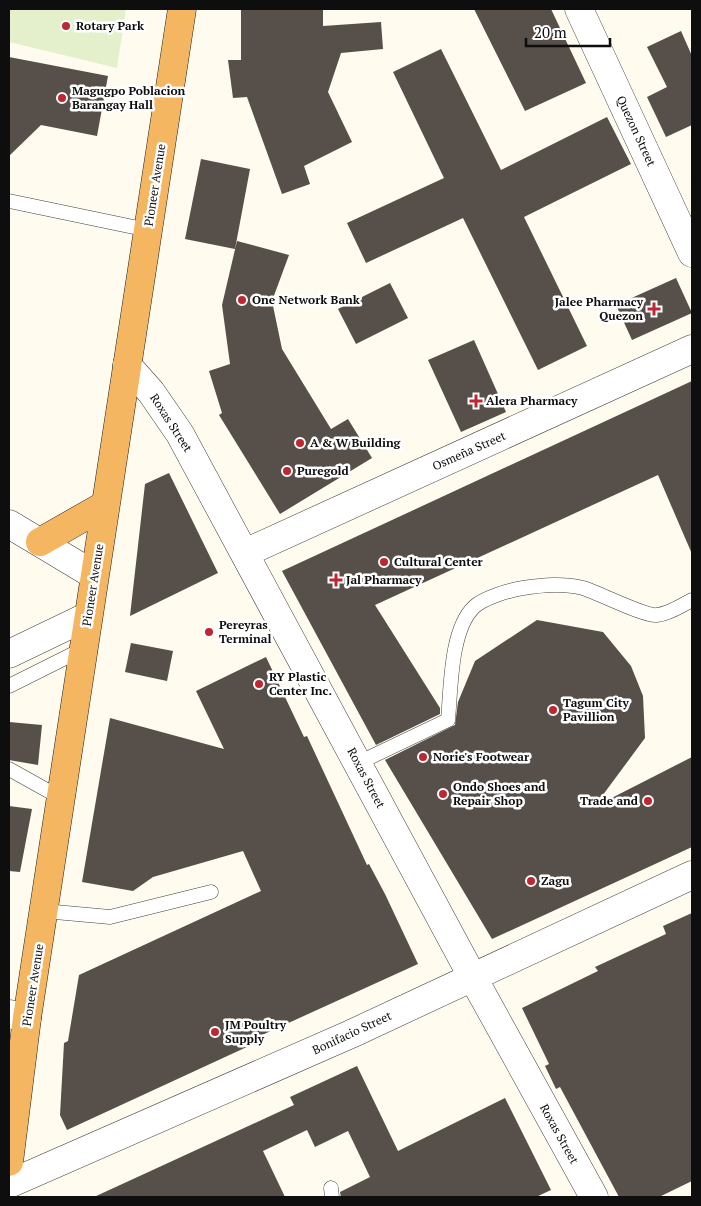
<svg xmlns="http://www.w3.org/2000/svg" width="701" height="1206" font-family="'PT Serif',serif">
<rect width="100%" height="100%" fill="#fffbef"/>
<path fill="#e4f0cb" d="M 9,9 L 126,9 L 117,68 L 9,42 Z"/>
<path fill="#564f4a" d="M 241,9 L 323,9 L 323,26 L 381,22 L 383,49 L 341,53 L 328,92 L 352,142 L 304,166 L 310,184 L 282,194 L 247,97 L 233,98 L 228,60 L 241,60 Z
M 474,9 L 551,9 L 586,83 L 525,111 Z
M 681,31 L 692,56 L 692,125 L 666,137 L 647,97 L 667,87 L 647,47 Z
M 441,49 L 501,170 L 607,117 L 631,164 L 524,217 L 587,346 L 538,370 L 463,218 L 366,263 L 347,223 L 444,178 L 393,72 Z
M 9,57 L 108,76 L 97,136 L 41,125 L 9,156 Z
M 201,159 L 250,169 L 235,249 L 185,239 Z
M 237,241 L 289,255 L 272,301 L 282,349 L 331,429 L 348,419 L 372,458 L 280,514 L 219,415 L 222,413 L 209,371 L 230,364 L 222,305 Z
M 676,278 L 692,313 L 632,340 L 616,305 Z
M 390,283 L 408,318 L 356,344 L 338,309 Z
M 474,340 L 506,412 L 461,432 L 428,360 Z
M 692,381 L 692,554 L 658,475 L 375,605 L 440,708 L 440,714 L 376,745 L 282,571 Z
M 169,473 L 218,573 L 130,616 L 145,484 Z
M 537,620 L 603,632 L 631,666 L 643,696 L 645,738 L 594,807 L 692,757 L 692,847 L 492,939 L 385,760 L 455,725 L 458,702 L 475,661 Z
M 131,643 L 173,651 L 167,681 L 125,672 Z
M 266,657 L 304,737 L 307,736 L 367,865 L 369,864 L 385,894 L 418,964 L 262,1035 L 264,1039 L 67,1130 L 60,1115 L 64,1043 L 68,1041 L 79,975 L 261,891 L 243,851 L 153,877 L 133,891 L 82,882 L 110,718 L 224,749 L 196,691 Z
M 9,722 L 42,725 L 38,765 L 9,760 Z
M 9,806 L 32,809 L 20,872 L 9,871 Z
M 692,913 L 692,1181 L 659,1197 L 619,1197 L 560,1087 L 556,1089 L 545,1066 L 549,1064 L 522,1008 L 598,971 L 595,967 L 666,934 L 663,926 Z
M 357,1066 L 398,1151 L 505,1098 L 551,1190 L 536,1197 L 341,1197 L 340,1192 L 370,1177 L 348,1131 L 315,1147 L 307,1130 L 263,1151 L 285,1197 L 94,1197 L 294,1105 L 290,1097 Z"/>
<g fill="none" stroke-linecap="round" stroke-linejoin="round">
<defs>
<path id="service" d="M 9,201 L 148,230
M 9,686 L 83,649
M 358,763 L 448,720 C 451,689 450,630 474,607 C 483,598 510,590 523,588 C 543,585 563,583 583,588 C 599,593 646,617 657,615 C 669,614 682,605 692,600
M 9,769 L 61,798
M 44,911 L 110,917 L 211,892
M 331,1188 L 332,1197"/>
<path id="minor" d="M 9,1014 L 27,1018"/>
<path id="tertiary" d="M 579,9 L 692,253
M 127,365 L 151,392 L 180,434 L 472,976 L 594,1197
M 9,524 L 94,575
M 245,553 L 692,349
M 9,654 L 88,616
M 9,1184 L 351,1034 L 692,875"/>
<path id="trunk" d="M 40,542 L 105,505
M 9,1162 L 27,1018 L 182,9"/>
</defs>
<use href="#service" stroke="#414141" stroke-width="15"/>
<use href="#minor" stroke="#414141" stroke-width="29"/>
<use href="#tertiary" stroke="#414141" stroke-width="29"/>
<use href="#trunk" stroke="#1f1f1f" stroke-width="29"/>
<use href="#service" stroke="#fff" stroke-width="14"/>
<use href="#minor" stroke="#fff" stroke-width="28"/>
<use href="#tertiary" stroke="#fff" stroke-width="28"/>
<use href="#trunk" stroke="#f4b660" stroke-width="28"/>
</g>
<g fill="#bc2732" stroke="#fff" stroke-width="2">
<circle cx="66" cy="26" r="5"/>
<circle cx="62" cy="98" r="5"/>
<circle cx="242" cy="300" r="5"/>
<path d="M651.5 301.5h5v5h5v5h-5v5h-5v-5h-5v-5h5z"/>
<path d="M473.5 393.5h5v5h5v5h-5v5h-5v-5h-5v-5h5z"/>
<circle cx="300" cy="443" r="5"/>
<circle cx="287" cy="471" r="5"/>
<circle cx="384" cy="562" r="5"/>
<path d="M333.5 572.5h5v5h5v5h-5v5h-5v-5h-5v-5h5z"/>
<circle cx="209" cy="632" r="5"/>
<circle cx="259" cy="684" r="5"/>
<circle cx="553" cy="710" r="5"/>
<circle cx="423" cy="757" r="5"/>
<circle cx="443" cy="794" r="5"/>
<circle cx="648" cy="801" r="5"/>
<circle cx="531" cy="881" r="5"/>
<circle cx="215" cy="1032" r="5"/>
</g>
<g text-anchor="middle" stroke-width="5" stroke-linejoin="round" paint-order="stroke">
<g font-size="12" font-weight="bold" fill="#0e0e0e" stroke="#fff" text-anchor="start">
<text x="76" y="30">Rotary Park</text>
<text x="72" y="95">Magugpo Poblacion<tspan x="72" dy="14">Barangay Hall</tspan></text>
<text x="252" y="304">One Network Bank</text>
<text x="643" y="306" text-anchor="end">Jalee Pharmacy<tspan x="643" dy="14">Quezon</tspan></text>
<text x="486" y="405">Alera Pharmacy</text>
<text x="310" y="447">A &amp; W Building</text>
<text x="297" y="475">Puregold</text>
<text x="394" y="566">Cultural Center</text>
<text x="346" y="584">Jal Pharmacy</text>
<text x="219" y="629">Pereyras<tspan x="219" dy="14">Terminal</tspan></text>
<text x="269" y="681">RY Plastic<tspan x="269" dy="14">Center Inc.</tspan></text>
<text x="563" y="707">Tagum City<tspan x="563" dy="14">Pavillion</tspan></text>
<text x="433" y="761">Norie's Footwear</text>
<text x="453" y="791">Ondo Shoes and<tspan x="453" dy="14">Repair Shop</tspan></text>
<text x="638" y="805" text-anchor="end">Trade and</text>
<text x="541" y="885">Zagu</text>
<text x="225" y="1029">JM Poultry<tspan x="225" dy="14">Supply</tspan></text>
</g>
<g font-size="12" fill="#0e0e0e" stroke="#fff">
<text transform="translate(636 131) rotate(65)" y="4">Quezon Street</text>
<text transform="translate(155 185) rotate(-81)" y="4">Pioneer Avenue</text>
<text transform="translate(171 423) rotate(57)" y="4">Roxas Street</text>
<text transform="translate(469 451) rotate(-24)" y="4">Osmeña Street</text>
<text transform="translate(93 585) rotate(-81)" y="4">Pioneer Avenue</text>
<text transform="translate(366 778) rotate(62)" y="4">Roxas Street</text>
<text transform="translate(33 985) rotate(-81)" y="4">Pioneer Avenue</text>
<text transform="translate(352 1033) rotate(-25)" y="4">Bonifacio Street</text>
<text transform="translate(559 1134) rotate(61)" y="4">Roxas Street</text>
</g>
</g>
<rect width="701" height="1206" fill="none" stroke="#0e0e0e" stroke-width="20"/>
<path d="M526 38v8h84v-8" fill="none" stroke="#0e0e0e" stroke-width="2.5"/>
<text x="534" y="38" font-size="15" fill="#0e0e0e" stroke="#ffffff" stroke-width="4" paint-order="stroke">20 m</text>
</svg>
